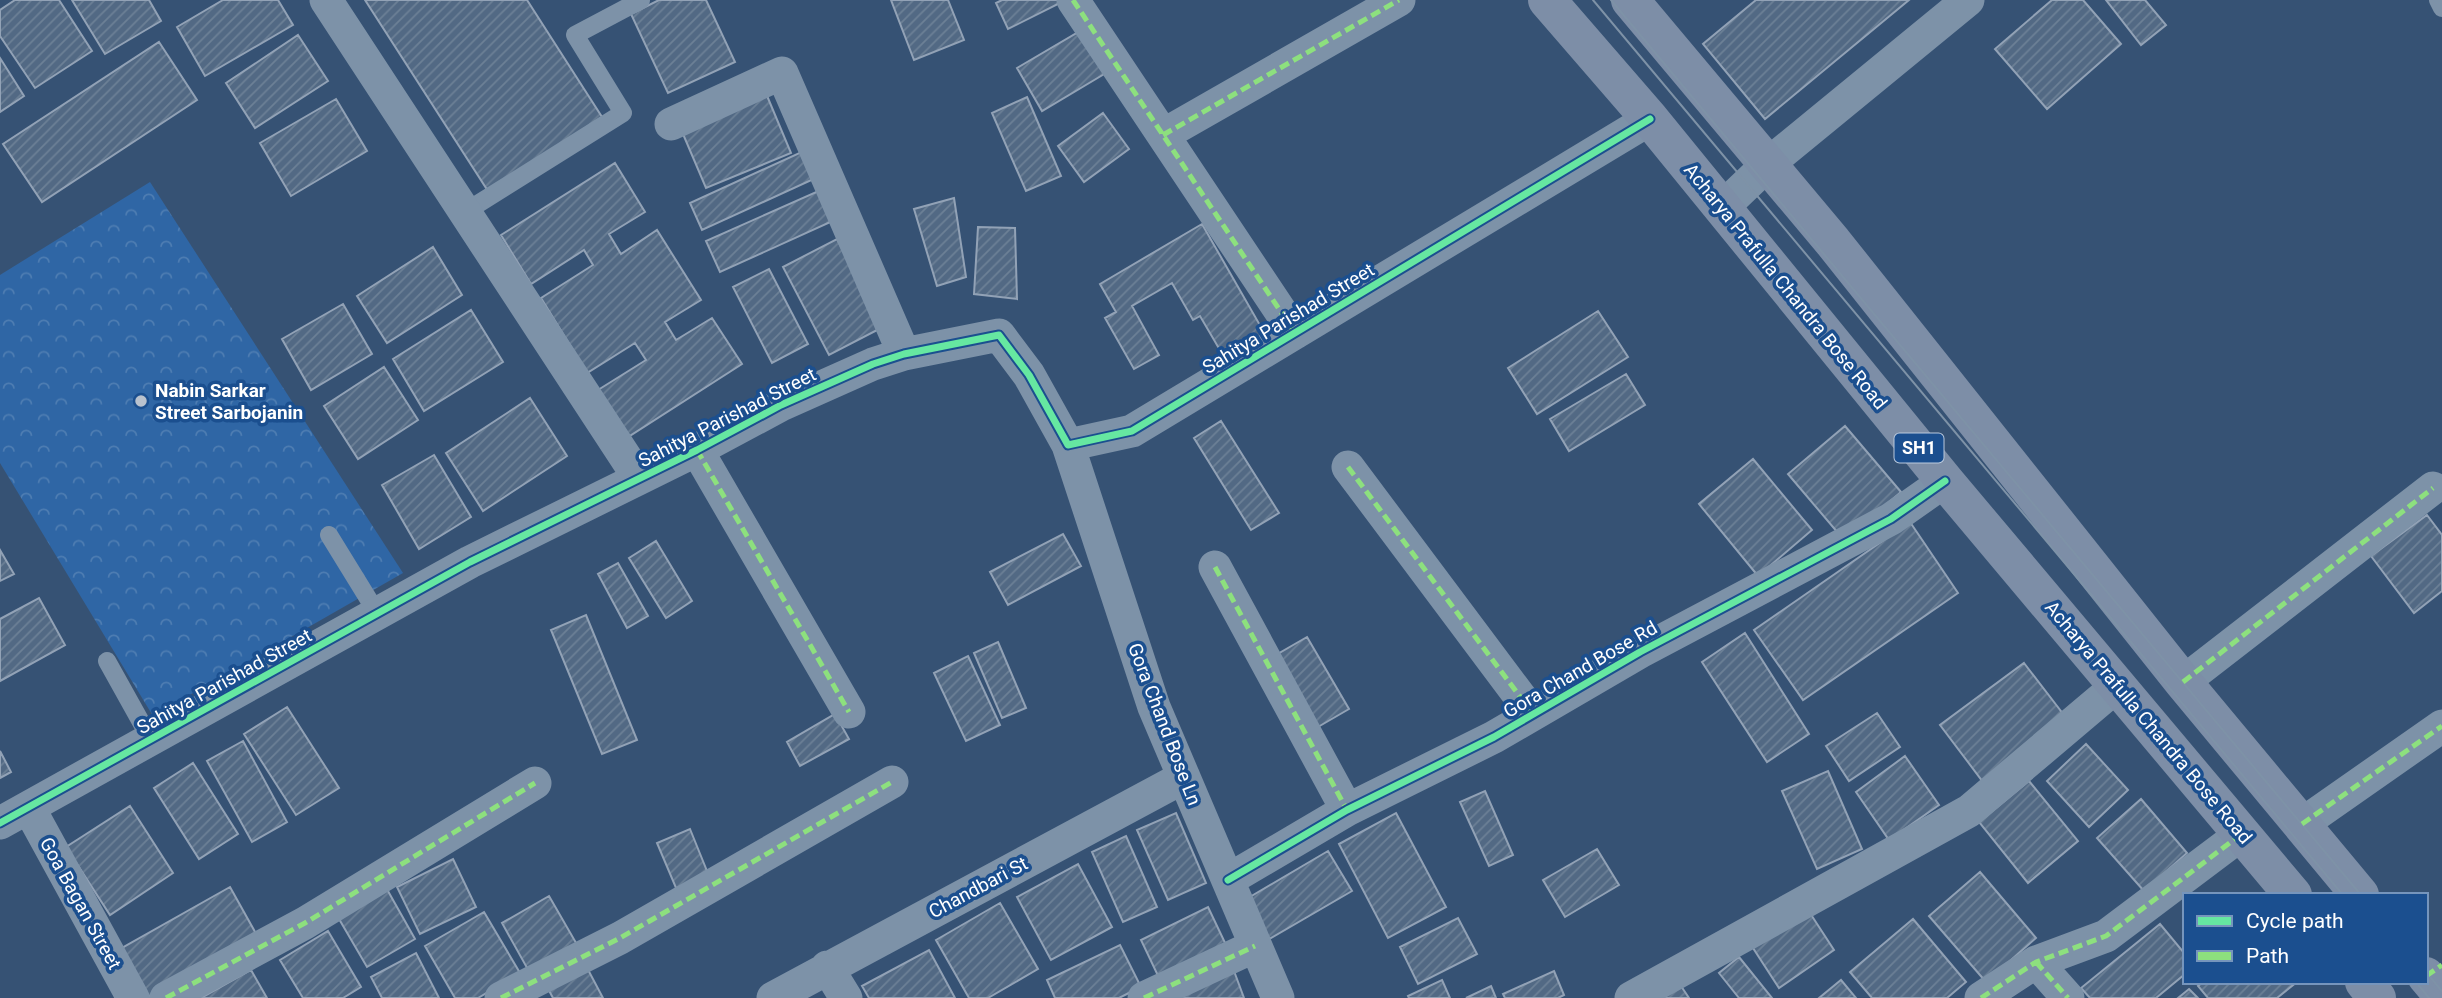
<svg xmlns="http://www.w3.org/2000/svg" width="2442" height="998" font-family="Roboto,sans-serif">
<defs>
<pattern id="forest-crowns" width="20" height="18" patternUnits="userSpaceOnUse" patternTransform="scale(1.75)"><rect width="20" height="18" fill="#2f66a5"/><path d="M2 6a3 3 0 1 1 6 0M12 15a3 3 0 1 1 6 0" fill="none" stroke="#4e7db2"/></pattern>
<pattern id="building-hatch" width="6" height="6" patternUnits="userSpaceOnUse" patternTransform="scale(1.75)"><rect width="6" height="6" fill="#526984"/><path d="M-1 1l2-2M0 6l6-6M5 7l2-2" fill="none" stroke="#6c8096"/></pattern>
</defs>
<rect width="100%" height="100%" fill="#365274"/>
<path fill="url(#forest-crowns)" d="M 150,182 L 403,573 L 153,716 L 0,463 L 0,275 Z"/>
<path fill="url(#building-hatch)" stroke="#92a2b6" stroke-width="2" d="M 15,0 L 59,0 L 92,51 L 35,88 L 0,36 L 0,10 Z
M 72,0 L 149,0 L 161,21 L 105,54 Z
M 223,0 L 278,0 L 293,25 L 205,76 L 177,27 Z
M 365,0 L 527,0 L 602,117 L 488,191 Z
M 659,0 L 706,0 L 735,62 L 668,93 L 631,14 Z
M 891,0 L 948,0 L 964,40 L 914,60 Z
M 1002,0 L 1063,0 L 1064,1 L 1008,29 L 996,3 Z
M 1756,0 L 1909,0 L 1765,119 L 1703,44 Z
M 2052,0 L 2083,0 L 2121,44 L 2047,109 L 1995,49 Z
M 2106,0 L 2145,0 L 2166,25 L 2141,45 Z
M 1087,27 L 1111,70 L 1042,111 L 1017,68 Z
M 298,35 L 328,81 L 255,128 L 226,83 Z
M 159,42 L 197,100 L 42,202 L 3,144 Z
M 0,58 L 24,96 L 0,112 Z
M 765,91 L 791,153 L 706,188 L 680,127 Z
M 1027,97 L 1061,176 L 1026,191 L 992,113 Z
M 336,99 L 367,151 L 291,196 L 260,143 Z
M 1103,113 L 1129,149 L 1084,182 L 1058,146 Z
M 806,150 L 818,177 L 702,230 L 690,203 Z
M 615,163 L 645,212 L 609,234 L 621,254 L 657,230 L 701,300 L 665,322 L 676,340 L 712,318 L 742,364 L 628,437 L 598,390 L 646,360 L 635,343 L 587,373 L 541,298 L 593,265 L 584,250 L 531,284 L 501,235 Z
M 823,189 L 837,219 L 720,272 L 706,241 Z
M 954,198 L 966,277 L 937,286 L 914,209 Z
M 1202,224 L 1265,334 L 1224,357 L 1200,316 L 1193,320 L 1172,283 L 1132,306 L 1159,355 L 1134,369 L 1105,318 L 1116,312 L 1100,284 Z
M 978,227 L 1015,228 L 1017,299 L 974,294 Z
M 837,239 L 883,327 L 829,355 L 783,267 Z
M 433,247 L 462,295 L 387,343 L 357,296 Z
M 769,269 L 808,344 L 772,363 L 733,287 Z
M 343,304 L 372,354 L 311,390 L 282,339 Z
M 471,310 L 503,362 L 424,411 L 393,359 Z
M 1598,311 L 1628,357 L 1537,414 L 1508,368 Z
M 384,367 L 418,420 L 358,459 L 324,406 Z
M 1626,374 L 1645,405 L 1569,451 L 1550,419 Z
M 530,398 L 567,456 L 483,511 L 446,453 Z
M 1221,421 L 1279,513 L 1251,530 L 1194,438 Z
M 1845,426 L 1901,492 L 1844,540 L 1788,474 Z
M 434,455 L 471,517 L 419,549 L 382,485 Z
M 1753,459 L 1812,530 L 1758,576 L 1699,504 Z
M 2427,515 L 2442,535 L 2442,591 L 2414,613 L 2371,556 Z
M 1910,522 L 1958,593 L 1803,700 L 1754,630 Z
M 1063,534 L 1081,566 L 1008,605 L 990,572 Z
M 656,541 L 692,601 L 666,618 L 629,558 Z
M 0,550 L 14,574 L 0,581 Z
M 618,563 L 648,616 L 627,628 L 598,574 Z
M 39,598 L 65,645 L 0,681 L 0,619 Z
M 586,615 L 637,740 L 602,754 L 551,630 Z
M 1745,633 L 1809,734 L 1767,762 L 1702,662 Z
M 1307,637 L 1349,709 L 1311,731 L 1269,659 Z
M 998,642 L 1026,708 L 1002,718 L 974,653 Z
M 968,656 L 1000,725 L 966,741 L 934,673 Z
M 2024,663 L 2067,719 L 1983,782 L 1940,725 Z
M 287,707 L 339,788 L 296,815 L 244,734 Z
M 1877,713 L 1900,747 L 1849,781 L 1826,746 Z
M 835,714 L 849,739 L 800,766 L 787,742 Z
M 243,741 L 287,822 L 252,842 L 207,761 Z
M 2086,744 L 2128,790 L 2089,827 L 2047,781 Z
M 0,751 L 11,772 L 0,778 Z
M 1905,756 L 1939,805 L 1889,840 L 1856,792 Z
M 193,763 L 238,834 L 199,859 L 154,788 Z
M 1828,771 L 1862,849 L 1817,869 L 1782,791 Z
M 2029,781 L 2078,841 L 2028,883 L 1979,822 Z
M 1485,791 L 1513,855 L 1489,866 L 1460,802 Z
M 2141,799 L 2187,853 L 2144,891 L 2097,838 Z
M 130,806 L 173,873 L 110,915 L 66,847 Z
M 1176,813 L 1206,883 L 1168,900 L 1137,830 Z
M 1396,813 L 1446,907 L 1388,938 L 1339,844 Z
M 690,829 L 711,881 L 679,895 L 657,843 Z
M 1126,836 L 1157,907 L 1123,922 L 1092,852 Z
M 1597,849 L 1619,885 L 1565,917 L 1543,880 Z
M 1328,851 L 1352,891 L 1266,941 L 1243,901 Z
M 453,859 L 476,907 L 420,934 L 397,887 Z
M 1078,864 L 1112,927 L 1051,960 L 1017,897 Z
M 1980,872 L 2036,938 L 1986,982 L 1929,916 Z
M 384,884 L 415,939 L 367,967 L 335,912 Z
M 230,887 L 259,939 L 150,998 L 122,948 Z
M 549,896 L 579,948 L 531,975 L 502,923 Z
M 1000,903 L 1038,969 L 988,998 L 969,998 L 936,940 Z
M 1208,907 L 1227,947 L 1160,980 L 1141,940 Z
M 1808,910 L 1834,950 L 1779,988 L 1753,948 Z
M 484,912 L 520,973 L 478,998 L 455,998 L 425,946 Z
M 1458,918 L 1477,954 L 1418,984 L 1400,947 Z
M 1913,919 L 1966,982 L 1947,998 L 1872,998 L 1850,972 Z
M 2160,924 L 2185,954 L 2185,974 L 2156,998 L 2090,998 L 2081,988 Z
M 328,931 L 361,987 L 343,998 L 303,998 L 280,960 Z
M 1120,945 L 1141,987 L 1119,998 L 1055,998 L 1047,980 Z
M 929,950 L 955,998 L 869,998 L 862,986 Z
M 416,953 L 439,998 L 382,998 L 371,977 Z
M 1739,957 L 1772,998 L 1739,998 L 1719,973 Z
M 585,964 L 603,998 L 553,998 L 546,985 Z
M 251,970 L 267,998 L 201,998 Z
M 1234,971 L 1244,998 L 1164,998 Z
M 1554,971 L 1564,995 L 1558,998 L 1505,998 L 1503,994 Z
M 1442,980 L 1450,998 L 1409,998 L 1408,996 Z
M 1841,980 L 1856,998 L 1819,998 Z
M 2203,982 L 2297,982 L 2277,998 L 2208,998 L 2198,986 Z
M 1491,986 L 1496,998 L 1466,998 Z
M 1681,986 L 1689,998 L 1662,998 Z
M 2189,989 L 2198,998 L 2178,998 Z"/>
<g fill="none" stroke-linecap="round" stroke-linejoin="round">
<path stroke="#7d92a8" stroke-width="18" d="M 2438,0 L 2442,8
M 465,212 L 623,113 L 575,35 L 641,0
M 329,535 L 377,613
M 107,661 L 151,740"/>
<path stroke="#7d92a8" stroke-width="33" d="M 326,0 L 639,478
M 1073,0 L 1295,333
M 671,124 L 782,73 L 904,354
M 1163,135 L 1399,0
M 1722,208 L 1768,164 L 1968,0
M 1068,445 L 1154,707 L 1278,998
M 697,450 L 849,712
M 1348,467 L 1533,714
M 1215,567 L 1347,810
M 2183,682 L 2433,488
M 29,808 L 133,998
M 0,823 L 470,562 L 697,450 L 781,405 L 873,364 L 904,354 L 999,335 L 1029,375 L 1068,445 L 1132,431 L 1650,119
M 2302,824 L 2442,726
M 1228,880 L 1347,810 L 1494,737 L 1640,652 L 1891,519 L 1945,481
M 2036,962 L 2068,998
M 827,967 L 846,998
M 166,998 L 305,923 L 535,783
M 501,998 L 620,938 L 892,782
M 773,998 L 1184,777
M 1144,998 L 1255,946
M 1631,998 L 1969,811 L 2118,685
M 1981,998 L 2036,962 L 2106,936 L 2243,833"/>
<path stroke="#7d8ea7" stroke-width="38" d="M 1547,0 L 1650,119 L 1945,481 L 2293,895
M 1630,0 L 1833,242 L 2183,682 L 2360,895
M 2426,976 L 2442,995
M 2364,982 L 2377,998"/>
<path stroke="#7e92a7" stroke-width="2" d="M 1593,0 L 2343,895
M 1611,0 L 2361,895
M 2426,972 L 2442,991
M 2416,982 L 2429,998"/>
<path stroke="#8de07e" stroke-width="5" stroke-dasharray="10 5" stroke-linecap="butt" d="M 1073,0 L 1295,333
M 1163,135 L 1399,0
M 697,450 L 849,712
M 1348,467 L 1533,714
M 1215,567 L 1347,810
M 2183,682 L 2433,488
M 2302,824 L 2442,726
M 2036,962 L 2068,998
M 2426,976 L 2442,965
M 166,998 L 305,923 L 535,783
M 501,998 L 620,938 L 892,782
M 1144,998 L 1255,946
M 1981,998 L 2036,962 L 2106,936 L 2243,833"/>
<defs>
<path id="cycleway" d="M 0,823 L 470,562 L 697,450 L 781,405 L 873,364 L 904,354 L 999,335 L 1029,375 L 1068,445 L 1132,431 L 1650,119
M 1228,880 L 1347,810 L 1494,737 L 1640,652 L 1891,519 L 1945,481"/>
</defs>
<use href="#cycleway" stroke="#1b4f8f" stroke-width="11"/>
<use href="#cycleway" stroke="#66e7a1" stroke-width="7"/>
</g>
<circle fill="#b9c2ce" stroke="#1b4f8f" stroke-width="2.5" cx="141" cy="401" r="7"/>
<g text-anchor="middle" stroke-width="7" stroke-linejoin="round" paint-order="stroke">
<rect fill="#1b4f8f" stroke="#bbcadd" stroke-width="2" x="1894.5" y="433.5" width="49" height="29" rx="5"/>
<g font-size="18" font-weight="bold" fill="#fff">
<text x="1919" y="454">SH1</text>
</g>
<g font-size="19" fill="#fff" stroke="#1b4f8f">
<text transform="translate(1786 286) rotate(51)" y="7">Acharya Prafulla Chandra Bose Road</text>
<text transform="translate(1288 318) rotate(-31)" y="7">Sahitya Parishad Street</text>
<text transform="translate(727 417) rotate(-27)" y="7">Sahitya Parishad Street</text>
<text transform="translate(1580 669) rotate(-30)" y="7">Gora Chand Bose Rd</text>
<text transform="translate(224 681) rotate(-29)" y="7">Sahitya Parishad Street</text>
<text transform="translate(2149 722) rotate(50)" y="7">Acharya Prafulla Chandra Bose Road</text>
<text transform="translate(1165 724) rotate(69)" y="7">Gora Chand Bose Ln</text>
<text transform="translate(978 887) rotate(-28)" y="7">Chandbari St</text>
<text transform="translate(81 903) rotate(61)" y="7">Goa Bagan Street</text>
</g>
<g font-size="19" font-weight="bold" fill="#fff" stroke="#1b4f8f" text-anchor="start">
<text x="155" y="397">Nabin Sarkar<tspan x="155" dy="22">Street Sarbojanin</tspan></text>
</g>
</g>
<rect x="2183" y="893" width="245" height="91" fill="#1b4f8f" stroke="#7695bc" stroke-width="2"/>
<rect x="2197" y="916" width="35" height="10" fill="#66e7a1" stroke="#7695bc" stroke-width="2"/>
<text x="2246" y="928" font-size="21" fill="#ffffff">Cycle path</text>
<rect x="2197" y="951" width="35" height="10" fill="#8de07e" stroke="#7695bc" stroke-width="2"/>
<text x="2246" y="963" font-size="21" fill="#ffffff">Path</text>
</svg>
